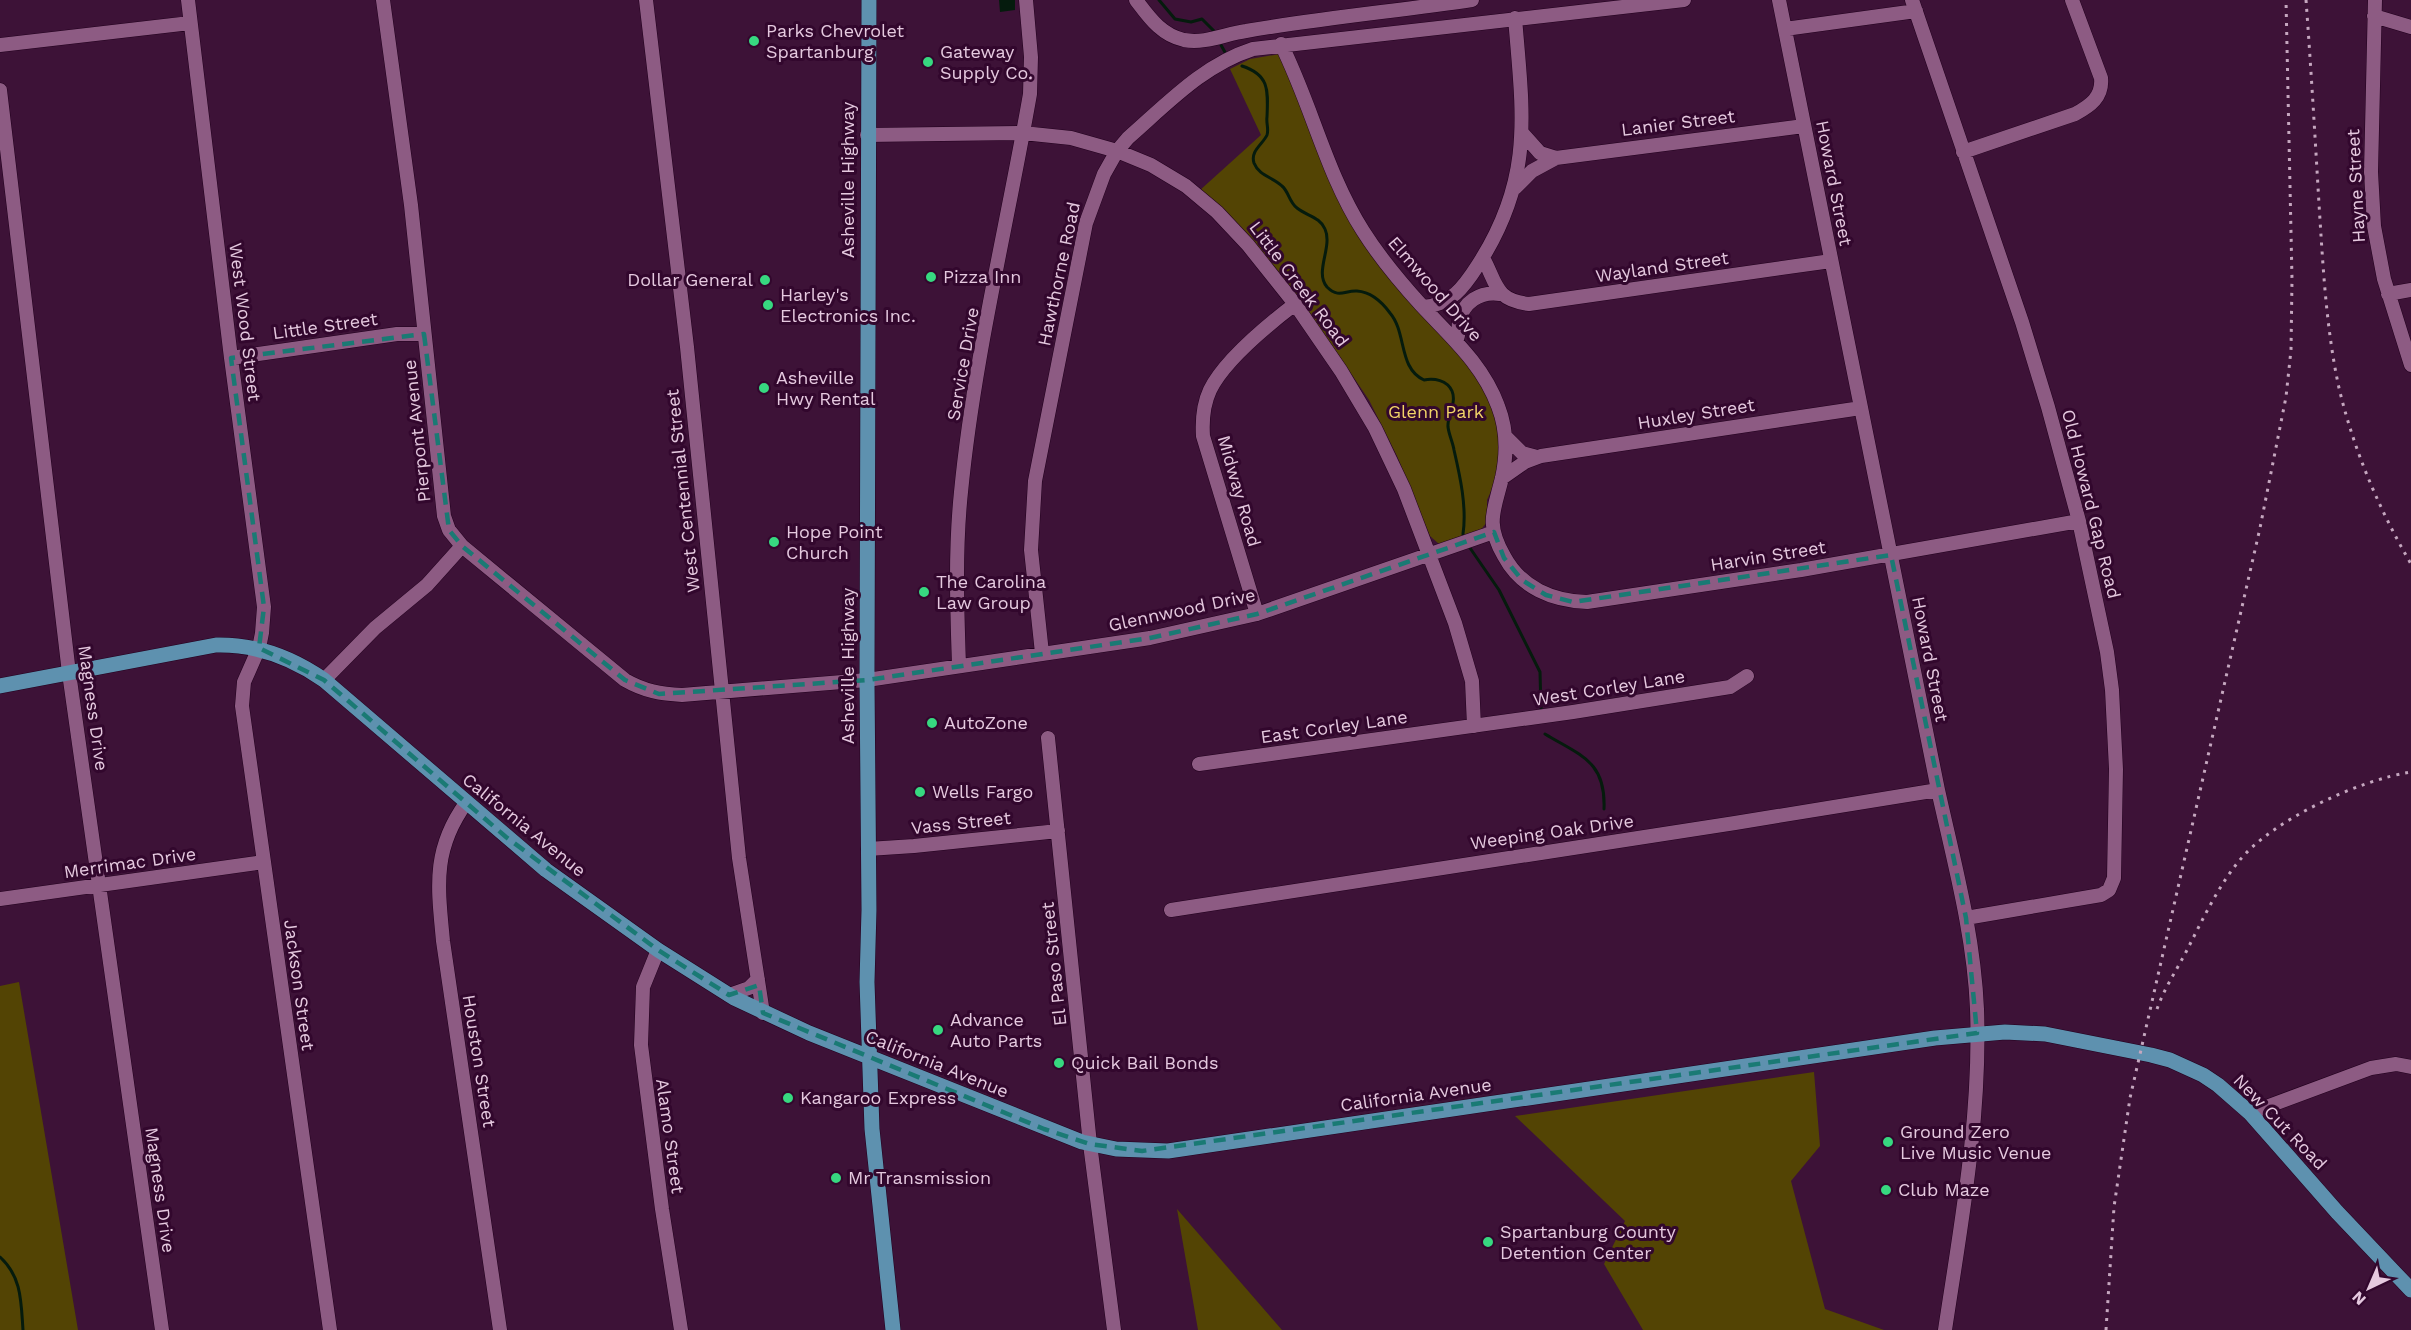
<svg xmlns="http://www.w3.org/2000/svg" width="2411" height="1330" font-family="'Work Sans',sans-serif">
<rect width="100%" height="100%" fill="#3d1237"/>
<path fill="#534404" d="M 1280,54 L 1333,188 L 1486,390 L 1499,432 L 1500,457 L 1496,480 L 1487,500 L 1487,522 L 1479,532 L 1439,544 L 1430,536 L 1397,456 L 1369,400 L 1333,347 L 1281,277 L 1199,191 L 1261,135 L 1230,69 L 1250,59 Z
M 19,982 L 78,1330 L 0,1330 L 0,986 Z
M 1814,1072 L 1820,1146 L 1791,1181 L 1825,1309 L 1884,1330 L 1643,1330 L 1604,1264 L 1625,1221 L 1515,1116 Z
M 1177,1209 L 1282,1330 L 1198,1330 Z"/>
<path fill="#051b0d" d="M 999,0 L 1015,0 L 1015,10 L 1000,12 Z"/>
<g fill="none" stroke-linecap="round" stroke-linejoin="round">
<path stroke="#051b0d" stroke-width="3" d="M 1159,0 L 1175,19 L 1191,22 L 1202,19 L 1216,33
M 1221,45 L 1226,54
M 1242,66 C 1270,75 1268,91 1267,117 C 1266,123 1269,129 1267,135 C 1263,144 1250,151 1254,163 C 1259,176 1273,177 1282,186 C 1289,192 1289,202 1297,208 C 1307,216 1320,217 1325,229 C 1333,247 1314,272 1327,287 C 1339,299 1345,290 1357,291 C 1371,292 1382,302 1390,313 C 1407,333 1398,368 1424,380 C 1434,378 1447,380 1452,391 C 1457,403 1447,415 1448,427 C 1449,435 1453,443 1454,450 C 1460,476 1467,507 1463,534
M 1470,548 L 1499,590 L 1540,672 L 1541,709
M 1545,734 C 1581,756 1606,761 1604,809
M 0,1257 C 22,1277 21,1302 23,1330"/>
<defs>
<path id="minor" d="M 188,0 L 231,358 L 264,607 L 262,633 L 259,648 L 244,682 L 242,706 L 330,1330
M 383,0 L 411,205 L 444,516 L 449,530 L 462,546 L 625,680 C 644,691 661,694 682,695 L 867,680 L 1150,638 L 1257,614 L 1494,532
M 646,0 L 687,347 L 739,858 L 763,1013
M 1136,0 C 1149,17 1161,35 1184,40 C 1205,44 1225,34 1246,31 C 1321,18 1397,11 1472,0
M 1779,0 L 1938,790 C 1954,862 1974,935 1977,1009 C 1981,1117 1961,1224 1945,1330
M 1912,0 L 2022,322 L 2048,407 L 2079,521 L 2107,652 L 2112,690 L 2116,769 L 2114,878 L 2109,890 L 2101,895 L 1966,918
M 2375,0 L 2371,172 L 2374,226 L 2384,279 L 2411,365
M 2374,16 L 2411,27
M 1785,29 L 1916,11
M 1281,44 C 1312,106 1326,173 1363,231 C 1380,258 1401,283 1422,306 C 1452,338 1483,365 1498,406 C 1507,429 1507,455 1502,478 C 1494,511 1485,523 1504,556 C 1521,588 1553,601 1587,602 L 1801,570 L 2079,521
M 0,45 L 190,23
M 0,90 L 69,673 L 162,1330
M 1523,134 L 1540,153 L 1556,158 L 1804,126
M 867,135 L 1023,133 L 1071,138 L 1117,151 L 1151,165 L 1186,186 L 1217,212 L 1248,245 L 1295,304 L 1341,371 L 1375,428 L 1404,489 L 1455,623 L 1472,681 L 1474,726
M 1963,152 L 2075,114 C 2090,106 2103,97 2101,78 L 2072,0
M 1515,188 L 1532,171 L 1556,158
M 1483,258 C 1497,283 1494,300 1529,304 L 1831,261
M 2388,294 L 2411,290
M 1423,307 C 1451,305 1464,287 1478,265 C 1534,178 1523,115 1515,18
M 1456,341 C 1460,334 1458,329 1459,322 C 1463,302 1480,291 1500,294
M 231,358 L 397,334 L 424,334
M 1505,436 L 1522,453 L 1537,457
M 1502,478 L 1525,462 L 1541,456 L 1861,408
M 1257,614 L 1203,436 C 1202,420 1203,405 1210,390 C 1224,361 1269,324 1295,304
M 1042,653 L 1031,550 L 1035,481 L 1086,223 L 1104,174 L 1117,151 L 1128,138 C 1167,104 1203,65 1253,49 L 1684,0
M 959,665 C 957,607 955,550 961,492 C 974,358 1007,226 1030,94 L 1031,57 L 1026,0
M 324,680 L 375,628 L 427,585 L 462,546
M 1048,738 L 1090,1144 L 1114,1330
M 1199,764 L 1573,712 L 1730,687 L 1747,676
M 466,803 C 432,850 438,887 443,941 L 500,1330
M 868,849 L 914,846 L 1058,831
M 0,899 L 264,862
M 1171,910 L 1735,823 L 1938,790
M 658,950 L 643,987 L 641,1045 L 662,1209 L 681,1330
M 729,995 L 749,988 L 758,979
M 2250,1113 L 2371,1068 L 2396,1064 L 2411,1067"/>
<path id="major" d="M 869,0 L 867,680 L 869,910 L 867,982 L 872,1129 L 893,1330
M 0,686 L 216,645 C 256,644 291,657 324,680 L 546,870 L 658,950 L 734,998 L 809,1033 L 1082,1142 L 1116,1149 L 1168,1151 L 1935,1038 L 2005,1032 L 2045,1034 L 2151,1055 L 2170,1060 L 2203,1075 L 2218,1085 L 2250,1113 L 2337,1212 L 2411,1290"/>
</defs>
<use href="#minor" stroke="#22001e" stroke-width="15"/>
<use href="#major" stroke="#22001e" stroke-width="16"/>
<use href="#minor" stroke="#8d5b83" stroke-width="14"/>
<use href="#major" stroke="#5e91af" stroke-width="15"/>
<path stroke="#c5a7bf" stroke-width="3" stroke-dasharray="3 6" stroke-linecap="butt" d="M 2306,0 C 2311,68 2315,136 2319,204 C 2323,266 2326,328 2339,388 C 2354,451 2379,509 2411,564
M 2157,1009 C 2164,989 2176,971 2186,952 C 2202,921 2217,888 2239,861 C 2272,820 2359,780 2411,772
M 2106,1330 L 2114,1207 L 2130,1098 L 2260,528 L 2286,397 L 2291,350 L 2292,279 L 2286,0"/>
</g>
<path fill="none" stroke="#1a7a74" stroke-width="4.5" stroke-dasharray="12 8" stroke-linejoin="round" d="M 424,334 L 449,530 L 462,546 L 625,680 L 659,694 L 867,680 L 1150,638 L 1257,614 L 1494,532 L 1504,558 L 1522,580 L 1546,595 L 1573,602 L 1891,555 L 1966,918 L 1977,1033 L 1142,1151 L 1090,1144 L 1044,1129 L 763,1013 L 759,985 L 729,995 L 658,950 L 506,837 L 324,680 L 259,648 L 264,607 L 231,358 Z"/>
<g fill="#37d880" stroke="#32072d" stroke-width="2">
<circle cx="754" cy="41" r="6"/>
<circle cx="928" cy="62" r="6"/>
<circle cx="931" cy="277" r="6"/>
<circle cx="765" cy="280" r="6"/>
<circle cx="768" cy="305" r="6"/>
<circle cx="764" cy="388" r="6"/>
<circle cx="774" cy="542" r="6"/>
<circle cx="924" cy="592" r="6"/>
<circle cx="932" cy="723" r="6"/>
<circle cx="920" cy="792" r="6"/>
<circle cx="938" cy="1030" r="6"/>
<circle cx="1059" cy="1063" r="6"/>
<circle cx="788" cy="1098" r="6"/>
<circle cx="1888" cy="1142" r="6"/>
<circle cx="836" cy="1178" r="6"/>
<circle cx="1886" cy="1190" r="6"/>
<circle cx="1488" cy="1242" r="6"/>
</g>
<g text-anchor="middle" stroke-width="6" stroke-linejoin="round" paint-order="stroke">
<g font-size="18" fill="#e5c9df" stroke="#32072d" text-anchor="start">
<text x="766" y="37">Parks Chevrolet<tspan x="766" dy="21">Spartanburg</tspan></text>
<text x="940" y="58">Gateway<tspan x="940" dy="21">Supply Co.</tspan></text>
<text x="943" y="283">Pizza Inn</text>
<text x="753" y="286" text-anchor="end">Dollar General</text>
<text x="780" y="301">Harley's<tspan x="780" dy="21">Electronics Inc.</tspan></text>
<text x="776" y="384">Asheville<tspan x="776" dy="21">Hwy Rental</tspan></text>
<text x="786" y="538">Hope Point<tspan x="786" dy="21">Church</tspan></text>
<text x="936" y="588">The Carolina<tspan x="936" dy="21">Law Group</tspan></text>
<text x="944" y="729">AutoZone</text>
<text x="932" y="798">Wells Fargo</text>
<text x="950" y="1026">Advance<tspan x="950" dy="21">Auto Parts</tspan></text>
<text x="1071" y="1069">Quick Bail Bonds</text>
<text x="800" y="1104">Kangaroo Express</text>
<text x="1900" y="1138">Ground Zero<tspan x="1900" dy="21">Live Music Venue</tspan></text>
<text x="848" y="1184">Mr Transmission</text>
<text x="1898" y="1196">Club Maze</text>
<text x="1500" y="1238">Spartanburg County<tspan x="1500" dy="21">Detention Center</tspan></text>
</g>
<g font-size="18" fill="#e5c9df" stroke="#32072d">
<text transform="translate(1678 123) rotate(-7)" y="6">Lanier Street</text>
<text transform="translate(848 180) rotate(-90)" y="6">Asheville Highway</text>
<text transform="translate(1834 183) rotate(79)" y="6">Howard Street</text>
<text transform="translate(2356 186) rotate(-93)" y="6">Hayne Street</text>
<text transform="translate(1662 267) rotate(-8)" y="6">Wayland Street</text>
<text transform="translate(1059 274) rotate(-78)" y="6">Hawthorne Road</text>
<text transform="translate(1299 284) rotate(53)" y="6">Little Creek Road</text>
<text transform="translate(1435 289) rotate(49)" y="6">Elmwood Drive</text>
<text transform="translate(245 322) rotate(83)" y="6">West Wood Street</text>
<text transform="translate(325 326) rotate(-8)" y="6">Little Street</text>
<text transform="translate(963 364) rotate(-80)" y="6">Service Drive</text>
<text transform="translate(1696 414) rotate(-9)" y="6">Huxley Street</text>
<text transform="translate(417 431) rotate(-96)" y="6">Pierpont Avenue</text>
<text transform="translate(683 491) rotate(-96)" y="6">West Centennial Street</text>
<text transform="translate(1239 491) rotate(74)" y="6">Midway Road</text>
<text transform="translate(2091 504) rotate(76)" y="6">Old Howard Gap Road</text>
<text transform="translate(1768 556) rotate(-9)" y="6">Harvin Street</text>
<text transform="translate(1182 610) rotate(-12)" y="6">Glennwood Drive</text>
<text transform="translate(1930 659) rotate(79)" y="6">Howard Street</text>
<text transform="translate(848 666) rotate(-90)" y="6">Asheville Highway</text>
<text transform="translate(1609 688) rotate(-9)" y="6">West Corley Lane</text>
<text transform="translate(93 708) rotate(82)" y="6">Magness Drive</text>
<text transform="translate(1334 727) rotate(-8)" y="6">East Corley Lane</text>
<text transform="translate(961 823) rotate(-6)" y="6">Vass Street</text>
<text transform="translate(524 825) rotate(39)" y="6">California Avenue</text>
<text transform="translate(1552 832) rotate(-8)" y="6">Weeping Oak Drive</text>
<text transform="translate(130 863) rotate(-8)" y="6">Merrimac Drive</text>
<text transform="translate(1054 964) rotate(-96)" y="6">El Paso Street</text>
<text transform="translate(299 985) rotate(82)" y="6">Jackson Street</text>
<text transform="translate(479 1061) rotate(81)" y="6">Houston Street</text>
<text transform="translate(937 1064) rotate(22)" y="6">California Avenue</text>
<text transform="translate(1416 1095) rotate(-8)" y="6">California Avenue</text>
<text transform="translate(2280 1122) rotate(46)" y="6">New Cut Road</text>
<text transform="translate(670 1136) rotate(82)" y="6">Alamo Street</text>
<text transform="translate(160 1190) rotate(82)" y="6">Magness Drive</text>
</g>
<g font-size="18" fill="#f2d468" stroke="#32072d">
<text x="1436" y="418">Glenn Park</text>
</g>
</g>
<g transform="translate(2369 1288) rotate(224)" stroke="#32072d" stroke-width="4.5" paint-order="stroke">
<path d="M0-4.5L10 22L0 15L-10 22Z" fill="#e5c9df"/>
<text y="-9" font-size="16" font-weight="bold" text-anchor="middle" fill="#e5c9df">N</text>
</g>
</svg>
